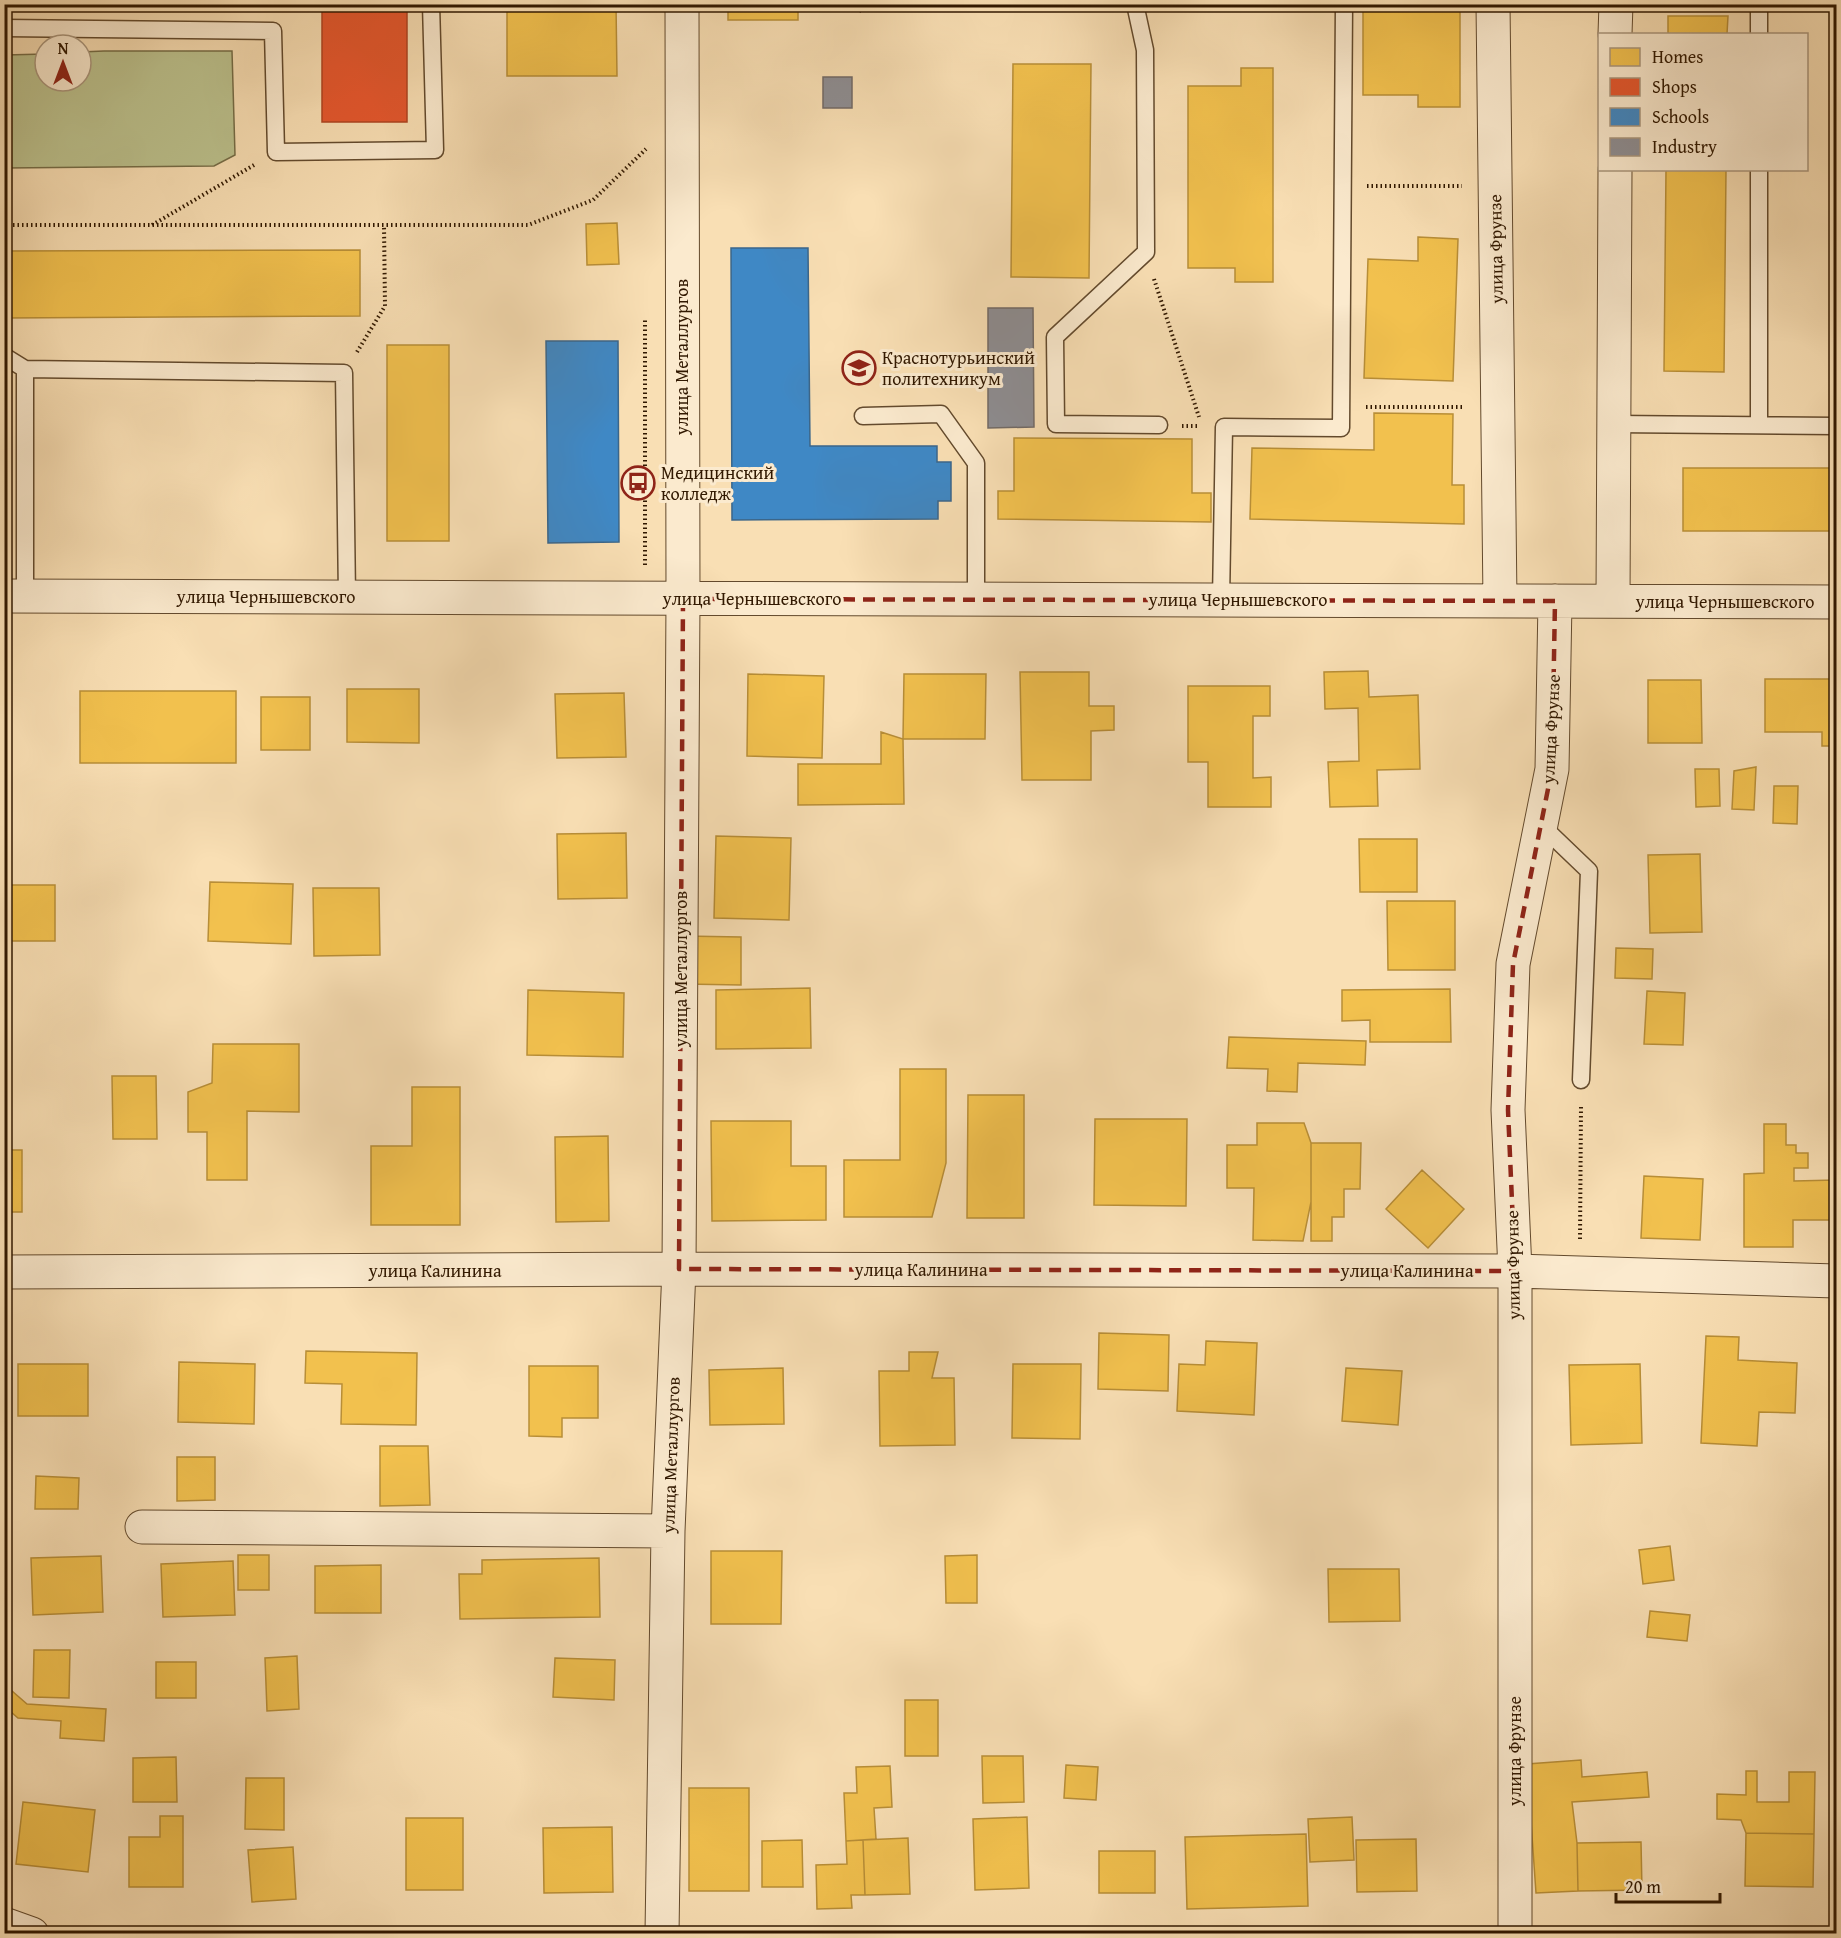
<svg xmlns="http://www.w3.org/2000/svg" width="1841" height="1938" font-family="'Gentium Book Plus',serif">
<rect width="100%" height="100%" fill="#f9dfb4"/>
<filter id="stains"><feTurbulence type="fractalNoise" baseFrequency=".00333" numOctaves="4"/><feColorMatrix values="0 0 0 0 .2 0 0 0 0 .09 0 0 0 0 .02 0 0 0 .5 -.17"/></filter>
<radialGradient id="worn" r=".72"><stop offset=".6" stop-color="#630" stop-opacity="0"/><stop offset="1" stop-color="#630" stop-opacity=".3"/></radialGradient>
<path fill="#bcc28e" stroke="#766d47" stroke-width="1.5" d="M 104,51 L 232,51 L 235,155 L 214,166 L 5,168 L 5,55 L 45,54 L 45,81 L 81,81 L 81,52 Z"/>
<path fill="#f2c14e" stroke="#b88e37" stroke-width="1.5" d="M 507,4 L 616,4 L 617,76 L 507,76 Z
M 728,4 L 798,4 L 798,20 L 728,20 Z
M 1363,4 L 1460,4 L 1460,107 L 1418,107 L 1418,95 L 1363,95 Z
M 1668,16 L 1728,16 L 1727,34 L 1668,34 Z
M 1013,64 L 1091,64 L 1089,278 L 1011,277 Z
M 1241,68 L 1273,68 L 1273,282 L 1235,282 L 1235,268 L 1188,268 L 1188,86 L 1241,86 Z
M 1666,170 L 1726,170 L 1724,372 L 1664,371 Z
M 617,223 L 619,264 L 587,265 L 586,224 Z
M 1418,237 L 1458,239 L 1453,381 L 1364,378 L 1368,259 L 1418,261 Z
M 360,250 L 360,316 L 4,318 L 4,251 Z
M 387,345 L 449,345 L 449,541 L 387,541 Z
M 1374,413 L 1453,414 L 1452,485 L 1464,485 L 1464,524 L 1250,519 L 1252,448 L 1374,450 Z
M 1014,438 L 1192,439 L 1192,493 L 1211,493 L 1211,522 L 998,519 L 998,491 L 1014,491 Z
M 1683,468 L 1836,468 L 1836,531 L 1683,531 Z
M 1368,671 L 1369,697 L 1418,695 L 1420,769 L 1377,770 L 1378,806 L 1330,807 L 1328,762 L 1359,761 L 1358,708 L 1325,709 L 1324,672 Z
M 1020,672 L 1089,672 L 1089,706 L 1114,706 L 1114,730 L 1091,731 L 1091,780 L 1022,780 Z
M 748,674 L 824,676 L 822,758 L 747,756 Z
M 904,674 L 986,674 L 985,739 L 903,739 Z
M 1765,679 L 1836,679 L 1836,746 L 1822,746 L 1822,732 L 1765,732 Z
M 1648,680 L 1701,680 L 1702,743 L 1648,743 Z
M 1188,686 L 1270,686 L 1270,716 L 1253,716 L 1253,778 L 1271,777 L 1271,807 L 1208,807 L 1208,762 L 1188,762 Z
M 347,689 L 419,689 L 419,743 L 347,742 Z
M 80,691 L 236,691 L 236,763 L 80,763 Z
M 624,693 L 626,757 L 557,758 L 555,694 Z
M 261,697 L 310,697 L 310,750 L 261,750 Z
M 881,732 L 903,739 L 904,804 L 798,805 L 798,764 L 881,764 Z
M 1756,767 L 1754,810 L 1732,809 L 1734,771 Z
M 1695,769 L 1719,769 L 1720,806 L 1696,807 Z
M 1774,786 L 1798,786 L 1797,824 L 1773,823 Z
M 626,833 L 627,898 L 558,899 L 557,834 Z
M 716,836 L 791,838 L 789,920 L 714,918 Z
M 1359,839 L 1417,839 L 1417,892 L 1360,892 Z
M 1700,854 L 1702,932 L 1650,933 L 1648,855 Z
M 210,882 L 293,884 L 291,944 L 208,941 Z
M 4,885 L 55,885 L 55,941 L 4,941 Z
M 313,888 L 379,888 L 380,955 L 314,956 Z
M 1387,901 L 1455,901 L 1455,970 L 1388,970 Z
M 684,936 L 741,937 L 741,985 L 684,984 Z
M 1616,948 L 1653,949 L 1652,979 L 1615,978 Z
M 810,988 L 811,1048 L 716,1049 L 716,990 Z
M 1450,989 L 1451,1042 L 1370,1042 L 1370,1020 L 1342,1021 L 1342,990 Z
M 528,990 L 624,993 L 623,1057 L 527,1055 Z
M 1647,991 L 1685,993 L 1683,1045 L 1644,1044 Z
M 1229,1037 L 1366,1041 L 1365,1065 L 1298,1063 L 1297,1092 L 1267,1091 L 1268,1069 L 1227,1068 Z
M 213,1044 L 299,1044 L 299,1112 L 247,1111 L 247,1180 L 207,1180 L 207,1132 L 188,1132 L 188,1092 L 212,1083 Z
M 900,1069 L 946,1069 L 946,1163 L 932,1217 L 844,1217 L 844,1160 L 900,1160 Z
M 112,1076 L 156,1076 L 157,1139 L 113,1139 Z
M 412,1087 L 460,1087 L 460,1225 L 371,1225 L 371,1146 L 412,1146 Z
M 968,1095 L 1024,1095 L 1024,1218 L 967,1218 Z
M 1095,1119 L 1187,1119 L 1186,1206 L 1094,1205 Z
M 711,1121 L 791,1121 L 791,1166 L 826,1166 L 826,1220 L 712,1221 Z
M 1257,1123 L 1304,1123 L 1311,1143 L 1311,1202 L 1303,1241 L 1253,1240 L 1254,1188 L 1227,1188 L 1227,1145 L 1257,1145 Z
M 1764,1124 L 1786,1124 L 1786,1145 L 1796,1145 L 1796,1153 L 1808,1153 L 1808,1168 L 1794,1168 L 1794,1181 L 1836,1180 L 1836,1220 L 1793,1220 L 1793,1247 L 1744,1247 L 1744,1174 L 1764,1173 Z
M 608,1136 L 609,1221 L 556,1222 L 555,1137 Z
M 1311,1143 L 1361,1143 L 1360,1189 L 1344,1189 L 1344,1217 L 1332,1217 L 1332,1241 L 1311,1241 Z
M 4,1150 L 22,1150 L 22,1212 L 4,1212 Z
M 1422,1170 L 1464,1209 L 1428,1248 L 1386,1209 Z
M 1644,1176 L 1703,1179 L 1700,1240 L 1641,1238 Z
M 1099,1333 L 1169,1335 L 1168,1391 L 1098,1389 Z
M 1706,1336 L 1739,1337 L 1738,1360 L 1797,1363 L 1795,1413 L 1759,1412 L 1757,1446 L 1701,1443 Z
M 1206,1341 L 1257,1343 L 1254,1415 L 1177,1411 L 1179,1364 L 1205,1365 Z
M 306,1351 L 417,1353 L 416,1425 L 341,1424 L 342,1384 L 305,1383 Z
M 909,1352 L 938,1352 L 932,1378 L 954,1378 L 955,1445 L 880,1446 L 879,1371 L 909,1371 Z
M 179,1362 L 255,1364 L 254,1424 L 178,1422 Z
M 18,1364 L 88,1364 L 88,1416 L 18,1416 Z
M 1013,1364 L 1081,1364 L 1080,1439 L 1012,1438 Z
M 1640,1364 L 1642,1443 L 1571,1445 L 1569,1365 Z
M 529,1366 L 598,1366 L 598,1418 L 562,1418 L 562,1437 L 529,1436 Z
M 783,1368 L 784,1424 L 710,1425 L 709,1370 Z
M 1346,1368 L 1402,1371 L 1398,1425 L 1342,1421 Z
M 380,1446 L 428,1446 L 430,1505 L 380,1506 Z
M 177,1457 L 215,1457 L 215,1500 L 177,1501 Z
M 36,1476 L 79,1478 L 78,1509 L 35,1509 Z
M 1670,1546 L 1674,1580 L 1643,1584 L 1639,1550 Z
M 711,1551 L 782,1551 L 781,1624 L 711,1624 Z
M 238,1555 L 269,1555 L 269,1590 L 238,1590 Z
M 977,1555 L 977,1603 L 946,1603 L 945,1556 Z
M 101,1556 L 103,1612 L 33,1615 L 31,1558 Z
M 599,1558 L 600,1617 L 460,1619 L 459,1574 L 482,1574 L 482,1560 Z
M 233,1561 L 235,1615 L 163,1617 L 161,1564 Z
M 381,1565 L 381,1613 L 315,1613 L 315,1566 Z
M 1328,1569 L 1399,1569 L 1400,1621 L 1329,1622 Z
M 1650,1611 L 1690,1615 L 1687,1641 L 1647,1637 Z
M 34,1650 L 70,1650 L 69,1698 L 33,1697 Z
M 297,1656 L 299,1709 L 267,1711 L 265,1658 Z
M 555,1658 L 615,1660 L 614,1700 L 553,1697 Z
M 156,1662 L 196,1662 L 196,1698 L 156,1698 Z
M 4,1684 L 27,1704 L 106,1709 L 104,1741 L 60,1738 L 61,1721 L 18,1718 L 4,1706 Z
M 905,1700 L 938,1700 L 938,1756 L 905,1756 Z
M 982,1756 L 1023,1756 L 1024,1802 L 983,1803 Z
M 176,1757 L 177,1802 L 133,1802 L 133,1758 Z
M 1581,1760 L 1582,1777 L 1647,1772 L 1649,1797 L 1572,1802 L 1577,1843 L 1578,1891 L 1536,1893 L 1527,1764 Z
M 1066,1765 L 1098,1767 L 1096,1800 L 1064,1798 Z
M 890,1766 L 892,1807 L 874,1808 L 876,1839 L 846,1841 L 844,1793 L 857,1793 L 856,1767 Z
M 1746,1771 L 1757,1771 L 1757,1802 L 1789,1802 L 1789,1772 L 1815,1772 L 1814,1834 L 1746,1833 L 1741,1820 L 1717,1819 L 1717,1794 L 1746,1795 Z
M 246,1778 L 284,1778 L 284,1830 L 245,1829 Z
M 689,1788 L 749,1788 L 749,1891 L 689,1891 Z
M 23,1802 L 95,1810 L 88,1872 L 16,1864 Z
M 160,1816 L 183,1816 L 183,1887 L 129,1887 L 129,1837 L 160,1837 Z
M 1027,1817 L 1029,1888 L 975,1890 L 973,1819 Z
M 1352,1817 L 1354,1860 L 1310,1862 L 1308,1819 Z
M 406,1818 L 463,1818 L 463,1890 L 406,1890 Z
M 612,1827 L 613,1892 L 544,1893 L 543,1828 Z
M 1746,1833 L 1814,1834 L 1813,1887 L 1745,1886 Z
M 1306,1834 L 1308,1906 L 1187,1909 L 1185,1837 Z
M 908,1838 L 910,1894 L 865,1895 L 863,1840 Z
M 1416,1839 L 1417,1891 L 1357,1892 L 1356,1840 Z
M 802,1840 L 803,1887 L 762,1887 L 762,1841 Z
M 863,1840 L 865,1895 L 851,1895 L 852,1908 L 817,1909 L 816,1865 L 847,1864 L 846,1841 Z
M 1641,1842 L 1642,1890 L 1578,1891 L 1577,1843 Z
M 293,1847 L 296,1899 L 252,1902 L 248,1850 Z
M 1099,1851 L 1155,1851 L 1155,1893 L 1099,1893 Z"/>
<path fill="#e4572e" stroke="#ae4420" stroke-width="1.5" d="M 322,4 L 407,4 L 407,122 L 322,122 Z"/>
<path fill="#3f88c5" stroke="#3b668a" stroke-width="1.5" d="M 731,248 L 808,248 L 810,446 L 937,446 L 937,462 L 951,462 L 951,501 L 938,501 L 938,519 L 732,520 Z
M 546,341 L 618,341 L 619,542 L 548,543 Z"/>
<path fill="#8d8d92" stroke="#716a66" stroke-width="1.5" d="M 823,77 L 852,77 L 852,108 L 823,108 Z
M 988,308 L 1033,308 L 1034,427 L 988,428 Z"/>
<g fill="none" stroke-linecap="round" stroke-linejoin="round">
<defs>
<path id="lane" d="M 1135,4 L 1145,50 L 1146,252 L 1055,337 L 1056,424 L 1159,425
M 1759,4 L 1759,34
M 4,28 L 273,31 L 276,152 L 435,150 L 431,4
M 1759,170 L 1759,425
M 4,356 L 25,369
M 863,416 L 941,414 L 976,463 L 976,600
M 1614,424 L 1836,426
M 25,596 L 25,369 L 344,373 L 347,597
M 1221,600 L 1224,427 L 1341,428 L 1344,4
M 1541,825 L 1589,871 L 1581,1080"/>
<path id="street" d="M 1493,4 L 1500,601
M 1615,34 L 1616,4
M 4,596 L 1836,602
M 1613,601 L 1615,170
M 4,1272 L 679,1269 L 1515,1271 L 1836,1281
M 142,1527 L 668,1531
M 4,1924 L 32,1934
M 662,1934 L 668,1531 L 679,1269 L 683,599 L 682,4
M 1515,1934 L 1515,1271 L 1508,1110 L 1513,964 L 1552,769 L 1555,601"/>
</defs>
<use href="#lane" stroke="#634a2d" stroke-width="19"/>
<use href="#street" stroke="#634a2d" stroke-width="35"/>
<path stroke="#311800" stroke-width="4" stroke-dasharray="1.5 3" stroke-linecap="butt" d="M 859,12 L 862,4
M 1367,186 L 1462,186
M 4,225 L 528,225 L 593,200 L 646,149
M 152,225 L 254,165
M 1154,279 L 1199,417
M 357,352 L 385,306 L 384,225
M 1366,407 L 1463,407
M 1182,426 L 1199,426
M 645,565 L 645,320
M 1580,1239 L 1581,1106"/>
<use href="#lane" stroke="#fbeace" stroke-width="16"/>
<use href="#street" stroke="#fbeace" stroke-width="33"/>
</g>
<path fill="none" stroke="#8f2418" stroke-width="4.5" stroke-dasharray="12 8" stroke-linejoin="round" d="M 683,599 L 1555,601 L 1552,769 L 1513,964 L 1508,1110 L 1515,1271 L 679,1269 Z"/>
<defs>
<symbol id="university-ring" viewBox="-11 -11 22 22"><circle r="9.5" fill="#fbeace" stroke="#8f2418" stroke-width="1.5"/><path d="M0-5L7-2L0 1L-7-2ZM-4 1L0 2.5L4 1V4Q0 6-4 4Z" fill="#8f2418"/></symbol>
<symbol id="bus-ring" viewBox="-11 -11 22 22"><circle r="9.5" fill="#fbeace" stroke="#8f2418" stroke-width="1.5"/><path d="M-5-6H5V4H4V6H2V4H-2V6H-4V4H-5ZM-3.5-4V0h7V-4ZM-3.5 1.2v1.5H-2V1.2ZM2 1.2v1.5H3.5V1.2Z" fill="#8f2418"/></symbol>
</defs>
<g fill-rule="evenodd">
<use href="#university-ring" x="840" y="349" width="38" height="38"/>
<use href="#bus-ring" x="619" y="464" width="38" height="38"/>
</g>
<g text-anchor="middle" stroke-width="6" stroke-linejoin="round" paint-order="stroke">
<g font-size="18" fill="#311800" stroke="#fbeace">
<text transform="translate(1496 249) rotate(-91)" y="6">улица Фрунзе</text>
<text transform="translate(682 357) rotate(-90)" y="6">улица Металлургов</text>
<text x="266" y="603">улица Чернышевского</text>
<text x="752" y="605">улица Чернышевского</text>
<text x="1238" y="606">улица Чернышевского</text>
<text x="1725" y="608">улица Чернышевского</text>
<text transform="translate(1551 729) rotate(-87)" y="6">улица Фрунзе</text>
<text transform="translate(681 969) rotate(-90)" y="6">улица Металлургов</text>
<text transform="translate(1513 1265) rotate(-91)" y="6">улица Фрунзе</text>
<text x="921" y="1276">улица Калинина</text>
<text x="435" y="1277">улица Калинина</text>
<text x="1407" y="1277">улица Калинина</text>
<text transform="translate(671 1455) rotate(-88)" y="6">улица Металлургов</text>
<text transform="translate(1515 1751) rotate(-90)" y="6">улица Фрунзе</text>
</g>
<g font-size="18" fill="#311800" stroke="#fbeace" text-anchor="start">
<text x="882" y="364">Краснотурьинский<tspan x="882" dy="21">политехникум</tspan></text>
<text x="661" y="479">Медицинский<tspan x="661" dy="21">колледж</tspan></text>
</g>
</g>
<rect width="1841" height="1938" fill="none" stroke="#f9dfb4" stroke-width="24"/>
<rect x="6" y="6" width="1829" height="1926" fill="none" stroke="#311800" stroke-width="3"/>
<rect x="12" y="12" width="1817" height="1914" fill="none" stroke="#311800" stroke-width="1.5"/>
<rect x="1598" y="33" width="210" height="138" fill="#fbeace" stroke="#aa967c" stroke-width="1.5"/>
<rect x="1610" y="48" width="30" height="18" fill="#f2c14e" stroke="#aa967c" stroke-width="1.5"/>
<text x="1652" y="63" font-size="18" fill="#311800">Homes</text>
<rect x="1610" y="78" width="30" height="18" fill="#e4572e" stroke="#aa967c" stroke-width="1.5"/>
<text x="1652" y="93" font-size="18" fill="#311800">Shops</text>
<rect x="1610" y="108" width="30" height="18" fill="#3f88c5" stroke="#aa967c" stroke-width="1.5"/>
<text x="1652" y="123" font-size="18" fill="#311800">Schools</text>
<rect x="1610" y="138" width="30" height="18" fill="#8d8d92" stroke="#aa967c" stroke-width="1.5"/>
<text x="1652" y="153" font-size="18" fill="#311800">Industry</text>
<g transform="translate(63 63)"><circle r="28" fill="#fbeace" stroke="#aa967c" stroke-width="1.5"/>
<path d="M0-4.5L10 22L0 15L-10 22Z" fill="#8f2418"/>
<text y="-9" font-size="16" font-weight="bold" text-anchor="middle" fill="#311800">N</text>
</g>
<path d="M1616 1893v9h104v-9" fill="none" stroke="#311800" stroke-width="3"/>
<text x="1625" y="1893" font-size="18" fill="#311800" stroke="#fbeace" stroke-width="4.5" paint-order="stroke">20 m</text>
<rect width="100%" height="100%" filter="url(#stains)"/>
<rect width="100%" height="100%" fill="url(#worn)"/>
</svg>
